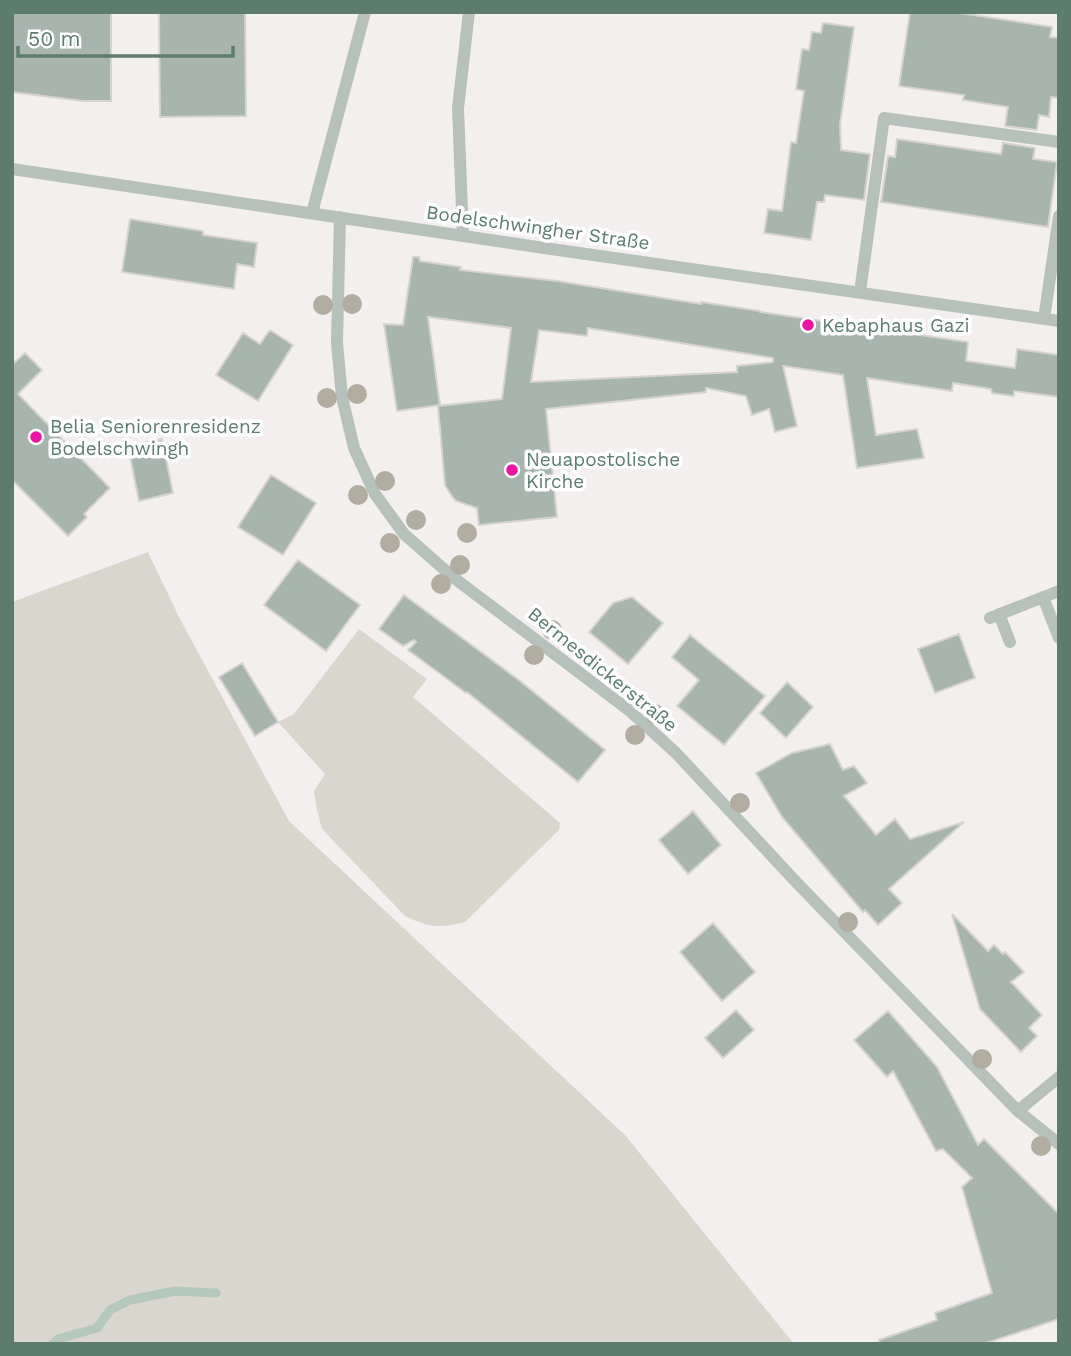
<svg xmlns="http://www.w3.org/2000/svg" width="1071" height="1356" font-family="'Work Sans',sans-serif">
<rect width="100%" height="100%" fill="#f4efef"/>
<path fill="#d9d6ce" d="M 148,552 L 179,617 L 289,821 L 625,1135 L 794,1344 L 12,1344 L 12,602 Z
M 359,629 L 427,679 L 413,697 L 560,823 L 559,830 L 465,922 C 440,929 428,927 405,916 L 322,829 L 317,810 L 314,791 L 325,774 L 278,722 L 294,714 Z"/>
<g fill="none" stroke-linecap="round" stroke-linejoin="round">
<path stroke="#b4c8bb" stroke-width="9" d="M 53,1344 L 58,1339 L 97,1328 L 110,1310 L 130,1300 L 175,1291 L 216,1293"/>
</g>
<path fill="#a7b5ae" stroke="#d5d2d2" stroke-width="2" fill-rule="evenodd" d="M 12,12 L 111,12 L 111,101 L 83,101 L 12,92 Z
M 159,12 L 245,12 L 246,116 L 160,117 Z
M 910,12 L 953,12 L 1052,27 L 1050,37 L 1059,38 L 1059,98 L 1051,97 L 1049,117 L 1039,115 L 1037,130 L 1005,126 L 1008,107 L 963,100 L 964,95 L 899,86 Z
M 823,23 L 854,27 L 840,124 L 841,150 L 870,154 L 864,200 L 825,195 L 824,202 L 817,202 L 811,240 L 764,233 L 768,209 L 782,211 L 791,142 L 796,143 L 804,91 L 796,89 L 802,49 L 809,50 L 812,32 L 821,33 Z
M 897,139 L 1001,154 L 1003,143 L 1035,148 L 1033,159 L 1057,162 L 1048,227 L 881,202 L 888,156 L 895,157 Z
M 130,219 L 203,231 L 203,235 L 257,243 L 254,267 L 237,264 L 234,289 L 122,272 Z
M 413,257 L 419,257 L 420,261 L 461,267 L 460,270 L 557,281 L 701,304 L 701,302 L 760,311 L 760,312 L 968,342 L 966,361 L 1015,368 L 1017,349 L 1059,355 L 1059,397 L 1014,391 L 1014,396 L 992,393 L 991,389 L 953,383 L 952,391 L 867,378 L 876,435 L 917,429 L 924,458 L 857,468 L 843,375 L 783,366 L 797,426 L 775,432 L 769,409 L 752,415 L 746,396 L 706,388 L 706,392 L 546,409 L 557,517 L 479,525 L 477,508 L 456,501 L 451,495 L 445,485 L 438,406 L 502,399 L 511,328 L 428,317 L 440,405 L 397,411 L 384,324 L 403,325 ZM 588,328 L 773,358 L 773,362 L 737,366 L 737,372 L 531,382 L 539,330 L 587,336 Z
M 270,330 L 293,345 L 258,401 L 216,375 L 243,333 L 260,344 Z
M 25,353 L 42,370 L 18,394 L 110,488 L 84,514 L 87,517 L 68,536 L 12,480 L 12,365 Z
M 162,439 L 173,493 L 139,501 L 128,446 Z
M 271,475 L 316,503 L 283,555 L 238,527 Z
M 298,560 L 360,605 L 326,651 L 264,605 Z
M 404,595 L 520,681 L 605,750 L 578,782 L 467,692 L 466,693 L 408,650 L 416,642 L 414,640 L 403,646 L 379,629 Z
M 632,597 L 663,623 L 628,664 L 589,632 L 613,603 Z
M 959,634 L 975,678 L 935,693 L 918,649 Z
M 690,635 L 765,696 L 724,745 L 677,706 L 699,680 L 672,657 Z
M 242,663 L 278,722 L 255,736 L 219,677 Z
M 787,682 L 813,707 L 786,738 L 760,713 Z
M 830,744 L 843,770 L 854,766 L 867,783 L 844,796 L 876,835 L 895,819 L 910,839 L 964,822 L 889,889 L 902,903 L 878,925 L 865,910 L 863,912 L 782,817 L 756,773 L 792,753 Z
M 693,811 L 721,845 L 688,874 L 659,840 Z
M 952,914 L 988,951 L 994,945 L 1003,954 L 1005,952 L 1024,972 L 1011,982 L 1042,1015 L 1029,1028 L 1037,1036 L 1021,1052 L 980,1009 Z
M 713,923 L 755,972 L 722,1001 L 680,952 Z
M 736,1010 L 754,1030 L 723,1058 L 705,1038 Z
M 888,1011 L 937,1067 L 978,1145 L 984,1139 L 1059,1214 L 1059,1319 L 983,1344 L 880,1344 L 879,1340 L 937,1320 L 935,1313 L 992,1293 L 962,1187 L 972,1178 L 943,1149 L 936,1151 L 893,1071 L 887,1077 L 854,1040 Z"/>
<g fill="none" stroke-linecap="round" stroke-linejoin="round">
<path stroke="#b6c1bc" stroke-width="12" d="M 12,169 L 558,250 L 1059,321
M 312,213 L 365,12
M 340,217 L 337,343 L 342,397 L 354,448 L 375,494 L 404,534 L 454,578 L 630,711 L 676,753 L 798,884 L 1018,1111 L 1059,1144
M 463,236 L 458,108 L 469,12
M 860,292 L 884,118 L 1059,142
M 1044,319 L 1059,216
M 1043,597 L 1059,638
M 999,614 L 1010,642
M 990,618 L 1059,591
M 1018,1111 L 1059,1077"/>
</g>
<g fill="#b1ada0">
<circle cx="352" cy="304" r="10"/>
<circle cx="323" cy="305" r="10"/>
<circle cx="357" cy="394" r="10"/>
<circle cx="327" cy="398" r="10"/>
<circle cx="385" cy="481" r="10"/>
<circle cx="358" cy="495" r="10"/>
<circle cx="416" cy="520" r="10"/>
<circle cx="467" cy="533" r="10"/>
<circle cx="390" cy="543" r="10"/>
<circle cx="460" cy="565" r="10"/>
<circle cx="441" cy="584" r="10"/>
<circle cx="552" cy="630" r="10"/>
<circle cx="534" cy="655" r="10"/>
<circle cx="655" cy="714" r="10"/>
<circle cx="635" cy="735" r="10"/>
<circle cx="740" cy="803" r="10"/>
<circle cx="848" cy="922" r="10"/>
<circle cx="982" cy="1059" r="10"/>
<circle cx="1041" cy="1146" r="10"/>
</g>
<g fill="#f310a6" stroke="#fff" stroke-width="2.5">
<circle cx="808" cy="325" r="7"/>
<circle cx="36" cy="437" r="7"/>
<circle cx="512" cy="470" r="7"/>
</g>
<g text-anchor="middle" stroke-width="7" stroke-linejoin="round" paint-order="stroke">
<g font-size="19" fill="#5c7d6e" stroke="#fff">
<text transform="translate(538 227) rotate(8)" y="7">Bodelschwingher Straße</text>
<text transform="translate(603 669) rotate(39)" y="7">Bermesdickerstraße</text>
</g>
<g font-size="19" fill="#5c7d6e" stroke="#fff" text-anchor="start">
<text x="822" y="332">Kebaphaus Gazi</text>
<text x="50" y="433">Belia Seniorenresidenz<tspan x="50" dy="22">Bodelschwingh</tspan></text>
<text x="526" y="466">Neuapostolische<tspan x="526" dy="22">Kirche</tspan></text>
</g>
</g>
<rect width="1071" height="1356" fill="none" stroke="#5c7d6e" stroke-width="28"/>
<path d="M18 46v10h215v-10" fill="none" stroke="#5c7d6e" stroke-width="3.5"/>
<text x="28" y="46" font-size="21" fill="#5c7d6e" stroke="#ffffff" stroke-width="5" paint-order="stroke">50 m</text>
</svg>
